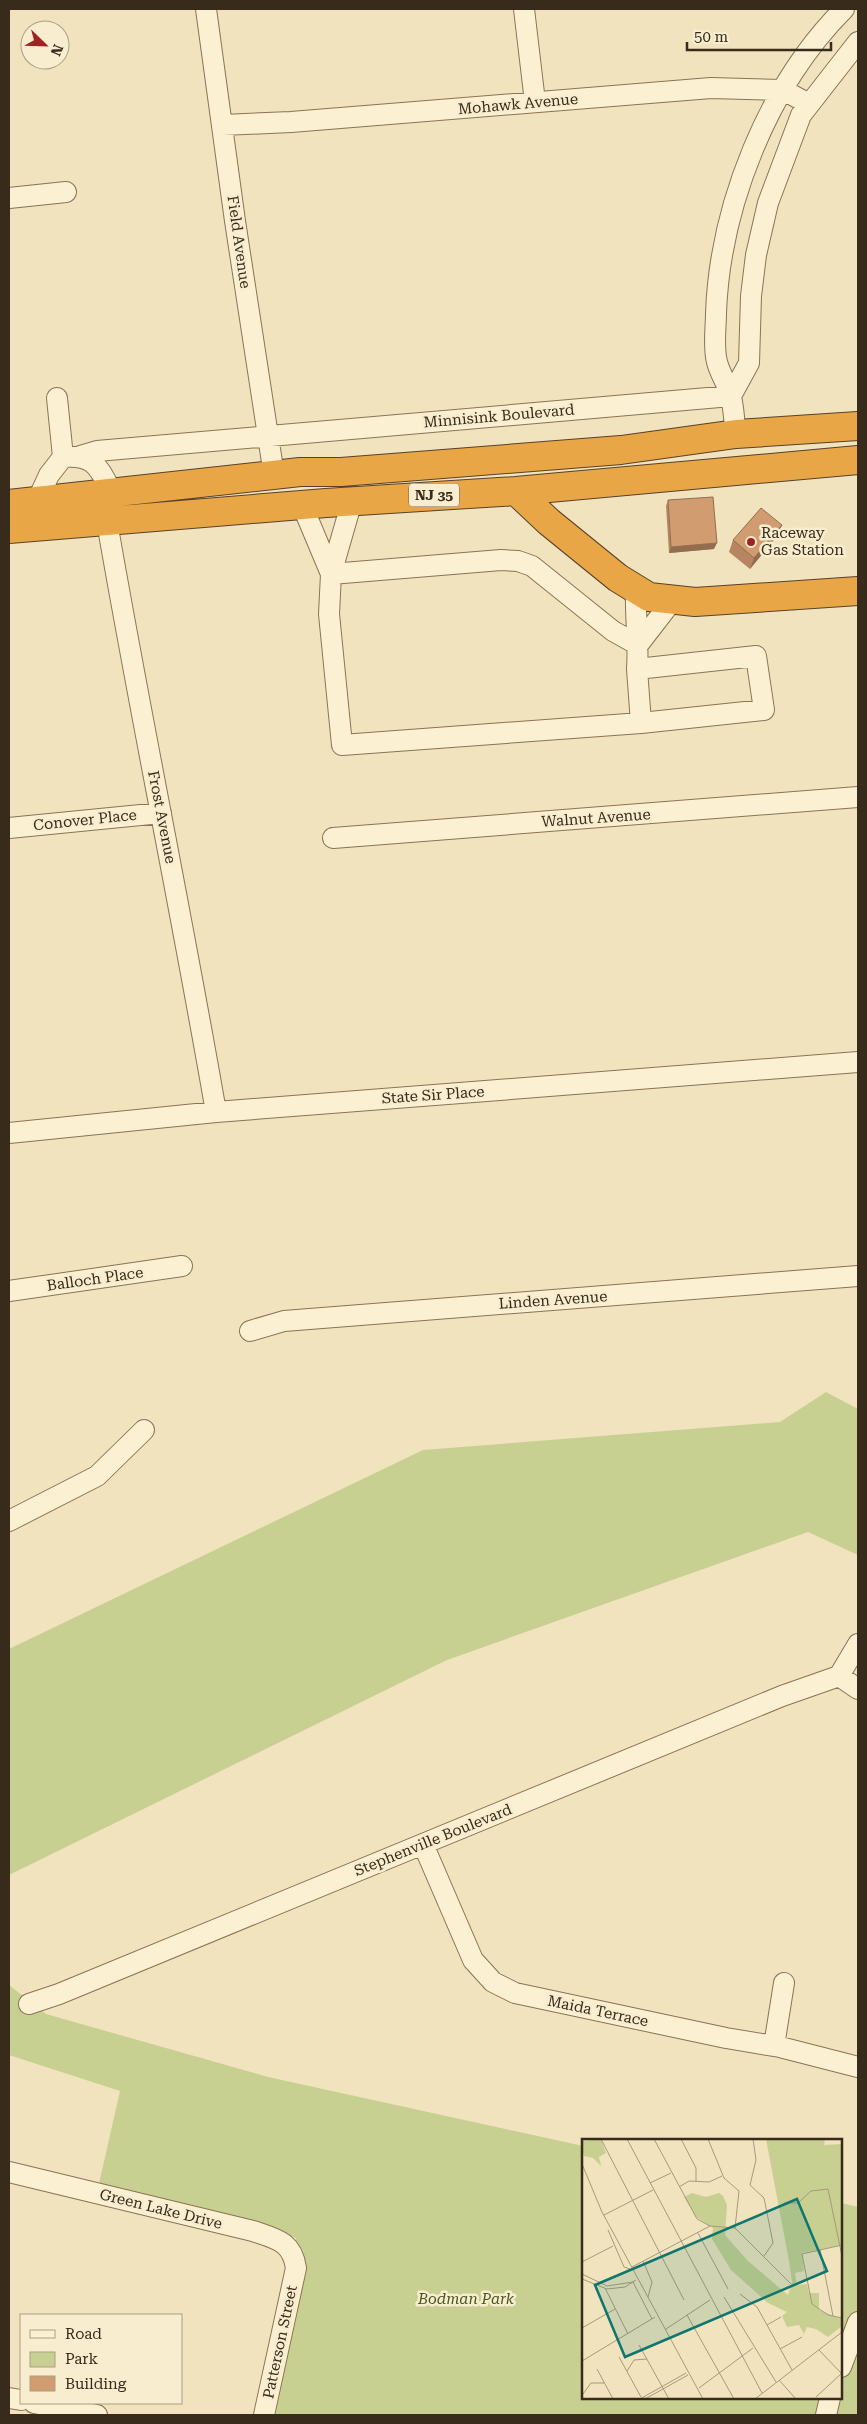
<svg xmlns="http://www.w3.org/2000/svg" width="867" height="2424" font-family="'Roboto Serif',serif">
<rect width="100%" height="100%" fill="#f1e3be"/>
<path fill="#c7d091" d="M 826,1392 L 858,1409 L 858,1555 L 808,1532 L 447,1660 L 9,1875 L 9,1649 L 423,1450 L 780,1422 Z
M 9,1985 L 46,2014 L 268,2077 L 583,2146 L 583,2398 L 841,2398 L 841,2203 L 858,2207 L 858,2415 L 260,2415 L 296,2238 L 98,2188 L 120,2091 L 9,2055 Z"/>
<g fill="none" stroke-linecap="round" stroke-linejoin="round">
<defs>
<path id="minor" d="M 206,9 L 235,221 L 274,475
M 524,9 L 535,102
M 223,125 L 291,122 L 711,88 L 783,90 L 809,104
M 9,198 L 66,192
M 731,396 L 749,363 L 751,296 L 756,255 L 768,203 L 801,115 L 858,42
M 57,398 L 63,457
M 736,434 C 734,422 734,409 731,397 C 728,385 720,374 717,362 C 713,347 716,328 716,313 C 720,206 768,85 844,9
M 80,456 L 97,451 L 731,396
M 37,501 L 49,475 L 63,457 C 96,454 99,469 113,494
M 352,501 L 331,574 L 329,614 L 342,745 L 641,723 L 764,710 L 756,656 L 637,669 C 639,642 635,616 636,589
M 302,505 L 331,574
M 107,522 C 141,719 182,915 216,1112
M 331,574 L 501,560 L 518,561 L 532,566 L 613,631 L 638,645
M 638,645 L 672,601
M 637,669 L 641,723
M 9,828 L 161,813
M 333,838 L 858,797
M 9,1133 L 216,1112 L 858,1062
M 9,1291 L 182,1266
M 250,1331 L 284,1321 L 858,1276
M 9,1521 L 97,1476 L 144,1430
M 839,1676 L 858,1689
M 423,1844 L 473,1960 L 493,1982 L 515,1993 L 726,2038 L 780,2047 L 858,2067
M 29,2004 L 59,1994 L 782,1696 L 839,1676 L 858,1644
M 774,2046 L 784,1983
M 9,2172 L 253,2231 C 276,2239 292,2241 296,2268 L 264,2415
M 841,2367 L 858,2322
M 9,2398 L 21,2400
M 34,2403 L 97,2415
M 826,2415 L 830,2398"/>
<path id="highway" d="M 516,491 L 549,522 L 618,578 L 649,597 L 695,602 L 858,591
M 9,504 L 300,472 L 341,472 L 621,450 L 736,434 L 858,426
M 9,529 L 326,503 L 516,491 L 858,460"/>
</defs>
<use href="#minor" stroke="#8b7355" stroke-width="22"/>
<use href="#highway" stroke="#58412a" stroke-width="30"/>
<use href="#minor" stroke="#fbf0d2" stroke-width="20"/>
<use href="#highway" stroke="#e8a647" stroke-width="28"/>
</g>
<path fill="#b58661" d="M 668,500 L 714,549 L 669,553 L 666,506 Z
M 782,525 L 777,536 L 750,569 L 729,552 L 733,540 Z"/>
<path fill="#936d4f" d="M 782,525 L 777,536 L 750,569 L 754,558 Z
M 717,543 L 714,549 L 669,553 L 671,547 Z"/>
<path fill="#d29c71" stroke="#936d4f" d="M 713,497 L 717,543 L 671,547 L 668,500 Z
M 761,508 L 782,525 L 754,558 L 733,540 Z"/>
<circle fill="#9f2321" stroke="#f8edce" stroke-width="2" cx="751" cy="542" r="5"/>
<g text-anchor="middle" stroke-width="5" stroke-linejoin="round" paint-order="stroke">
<rect fill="#f8edce" stroke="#726551" stroke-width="1" x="409" y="483.5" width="50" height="23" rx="4"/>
<g font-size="14" font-weight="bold" fill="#392b1b">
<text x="434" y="500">NJ 35</text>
</g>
<g font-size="15" fill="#392b1b" stroke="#f8edce">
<text transform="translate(518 104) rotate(-5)" y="5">Mohawk Avenue</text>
<text transform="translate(239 242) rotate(82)" y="5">Field Avenue</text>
<text transform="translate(499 416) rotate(-5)" y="5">Minnisink Boulevard</text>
<text transform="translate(162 817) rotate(79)" y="5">Frost Avenue</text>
<text transform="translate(596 818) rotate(-4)" y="5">Walnut Avenue</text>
<text transform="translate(85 820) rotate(-6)" y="5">Conover Place</text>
<text transform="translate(433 1095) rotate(-4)" y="5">State Sir Place</text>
<text transform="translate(95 1279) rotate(-8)" y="5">Balloch Place</text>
<text transform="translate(553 1300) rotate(-4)" y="5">Linden Avenue</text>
<text transform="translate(433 1840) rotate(-22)" y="5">Stephenville Boulevard</text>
<text transform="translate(598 2011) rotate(12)" y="5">Maida Terrace</text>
<text transform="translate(161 2209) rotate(14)" y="5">Green Lake Drive</text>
<text transform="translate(280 2342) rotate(-78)" y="5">Patterson Street</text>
</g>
<g font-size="15" fill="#392b1b" stroke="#f8edce" text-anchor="start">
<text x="761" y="538">Raceway<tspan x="761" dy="17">Gas Station</tspan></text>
</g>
<g font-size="15" font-style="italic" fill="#485720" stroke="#f8edce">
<text x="466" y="2304">Bodman Park</text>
</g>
</g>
<g transform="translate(582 2139)">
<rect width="260" height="260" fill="#f1e3be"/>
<path d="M 19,0 L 24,14 L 17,18 L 19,27 L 11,19 L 2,17 L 0,9 L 0,2 ZM 184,0 L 243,0 L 242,6 L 260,5 L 260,106 L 220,114 L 222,132 L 213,134 L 215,146 L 225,145 L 227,154 L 237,154 L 237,171 L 260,180 L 260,187 L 246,198 L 234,190 L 225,188 L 222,195 L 217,186 L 205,188 L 200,177 L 205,173 L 186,164 L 149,131 L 130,100 L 131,89 L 114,78 L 102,58 L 110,54 L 124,58 L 137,54 L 141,57 L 145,66 L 143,96 L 166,122 L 206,156 L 210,143 L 207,122 Z" fill="#c7d091"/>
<path fill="none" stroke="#a7997d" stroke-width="1" d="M 19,0 L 102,161M 45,0 L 180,254M 72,0 L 115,80 L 128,87 L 153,89 L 209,145M 99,0 L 114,29 L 114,42M 126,0 L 142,39 L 157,52 L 153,89M 0,25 L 20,73 L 121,260M 68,44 L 89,34M 168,46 L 182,59 L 191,104 L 182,117M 168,46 L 174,21 L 171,0M 97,48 L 107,42 L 127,43 L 140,37M 246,50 L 260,117M 202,64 L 216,64 L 229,52 L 246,50M 22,76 L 71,51M 26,91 L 42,128 L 48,130M 116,94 L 146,150M 260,106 L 220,115 L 230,165 L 246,176 L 260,179M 238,110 L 251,177M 61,122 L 70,143 L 66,158M 0,123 L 31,107M 50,128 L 128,87M 0,135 L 25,147 L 51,143M 0,140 L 25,150 L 43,148 L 54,141M 51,143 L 70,180M 23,149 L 46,195M 158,155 L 175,168 L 210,231M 142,158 L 194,243M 105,176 L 152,260M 185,186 L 199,178M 0,189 L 33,170M 84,190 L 128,161M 57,206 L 87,260M 198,210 L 220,198M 237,211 L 260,235M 37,218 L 59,258M 0,222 L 73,178M 15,230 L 31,260M 45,232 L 52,221 L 65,220M 197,241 L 214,260M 117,249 L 171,209M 1,255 L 9,244 L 22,244M 234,258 L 260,234M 58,260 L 104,234M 63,260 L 106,236M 173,260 L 260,193"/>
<path fill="#0f766e" fill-opacity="0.15" stroke="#0f766e" stroke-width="2.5" d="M 215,60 L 245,132 L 43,218 L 13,146 Z"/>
<rect width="260" height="260" fill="none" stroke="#392b1b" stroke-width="2.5"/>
</g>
<rect width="867" height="2424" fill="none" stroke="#392b1b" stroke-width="20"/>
<rect x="20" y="2314" width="162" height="90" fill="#f8edce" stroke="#ac9f86"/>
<rect x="30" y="2330" width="25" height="8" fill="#fbf0d2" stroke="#ac9f86"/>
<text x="65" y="2339" font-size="15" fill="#392b1b">Road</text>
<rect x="30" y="2352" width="25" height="15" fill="#c7d091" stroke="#ac9f86"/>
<text x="65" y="2364" font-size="15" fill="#392b1b">Park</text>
<rect x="30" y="2376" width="25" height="15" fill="#d29c71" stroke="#ac9f86"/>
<text x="65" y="2389" font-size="15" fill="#392b1b">Building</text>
<g transform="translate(45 45) rotate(113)"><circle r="24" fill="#f8edce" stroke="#ac9f86"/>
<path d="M0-4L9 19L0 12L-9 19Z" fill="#9f2321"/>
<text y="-8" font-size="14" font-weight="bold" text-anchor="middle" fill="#392b1b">N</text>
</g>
<path d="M687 42v8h144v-8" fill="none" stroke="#392b1b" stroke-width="2.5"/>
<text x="694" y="42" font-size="15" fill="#392b1b" stroke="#f8edce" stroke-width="4" paint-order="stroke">50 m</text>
</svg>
